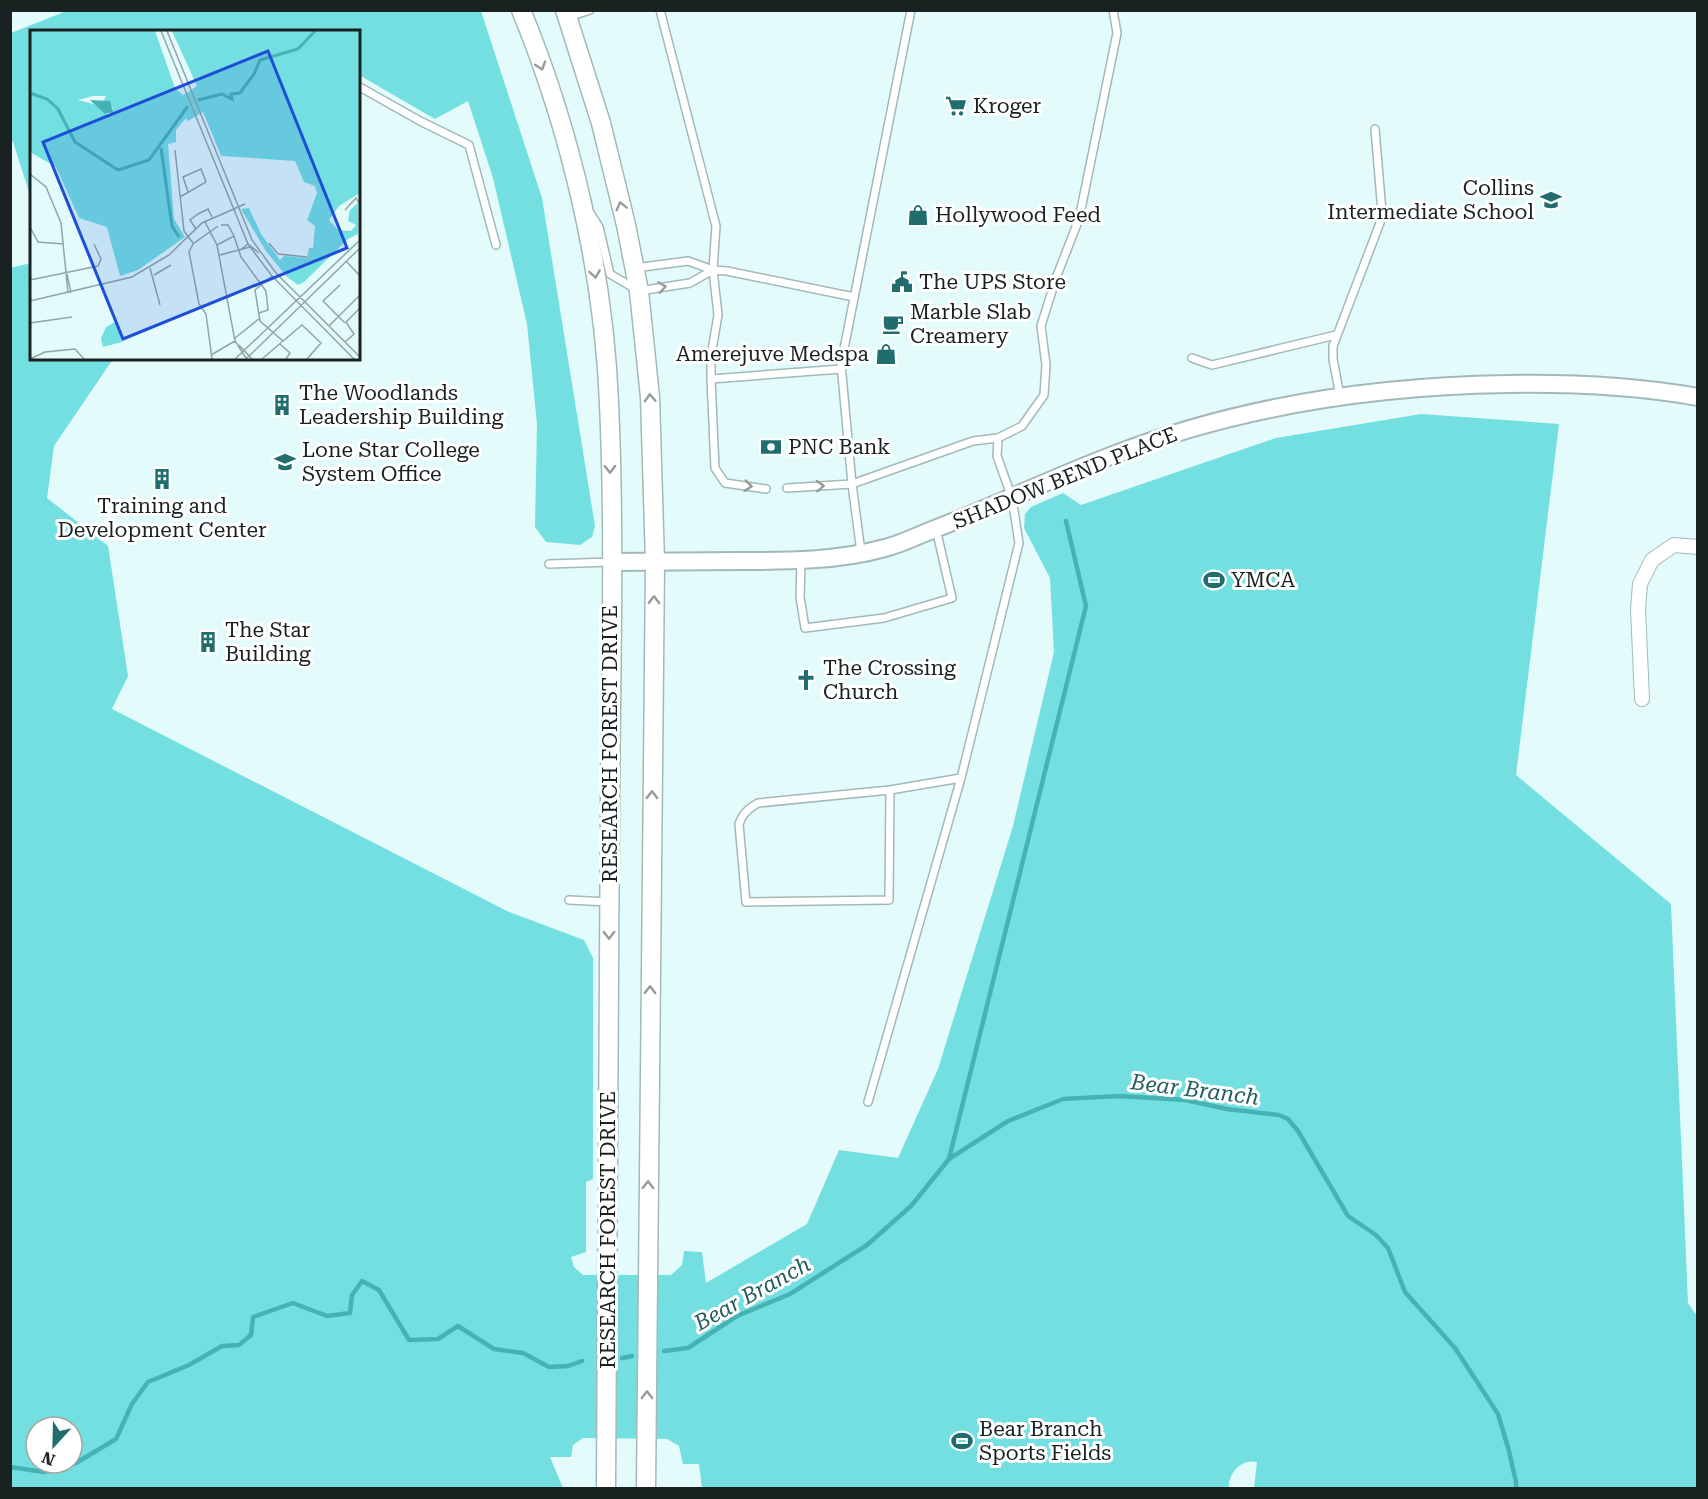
<svg xmlns="http://www.w3.org/2000/svg" width="1708" height="1499" font-family="'Roboto Serif',serif">
<rect width="100%" height="100%" fill="#e3fbfb"/>
<path fill="#74dfe0" fill-rule="evenodd" d="M 69,10 L 481,11 L 542,198 L 595,526 L 592,537 L 580,545 L 546,542 L 535,527 L 537,424 L 527,324 L 493,178 L 468,101 L 435,119 L 359,75 L 358,32 L 32,32 L 31,198 L 13,142 L 11,141 L 11,33 Z
M 31,263 L 32,358 L 113,359 L 54,446 L 47,498 L 108,546 L 128,676 L 112,709 L 507,911 L 584,940 L 593,958 L 593,1179 L 586,1182 L 586,1252 L 571,1257 L 574,1267 L 583,1275 L 671,1275 L 682,1265 L 684,1251 L 702,1252 L 706,1283 L 807,1224 L 839,1150 L 898,1158 L 938,1069 L 1013,826 L 1054,652 L 1050,578 L 1024,528 L 1025,514 L 1031,507 L 1063,493 L 1081,505 L 1276,438 L 1421,414 L 1559,424 L 1516,775 L 1671,904 L 1688,1303 L 1697,1316 L 1697,1488 L 1254,1488 L 1257,1462 C 1241,1458 1228,1474 1229,1488 L 702,1488 L 699,1464 L 683,1464 L 679,1446 L 667,1439 L 583,1438 L 573,1445 L 571,1457 L 550,1457 L 563,1488 L 11,1488 L 10,268 ZM 36,1427 L 72,1427 L 72,1463 L 36,1463 Z"/>
<g fill="none" stroke-linecap="round" stroke-linejoin="round">
<path stroke="#47b2b3" stroke-width="4.5" d="M 949,1159 L 1086,606 L 1066,521
M 664,1351 L 688,1348 L 737,1316 L 790,1294 L 867,1245 L 911,1206 L 949,1159 L 1008,1121 L 1063,1099 L 1119,1096 L 1185,1100 L 1227,1109 L 1279,1115 L 1288,1119 L 1298,1131 L 1348,1216 L 1376,1235 L 1388,1248 L 1405,1292 L 1455,1348 L 1498,1414 L 1509,1451 L 1516,1482 L 1516,1488
M 622,1358 L 632,1356
M 10,1467 L 44,1472 L 76,1463 L 116,1439 L 132,1404 L 148,1382 L 189,1365 L 222,1346 L 239,1345 L 251,1335 L 253,1317 L 293,1303 L 327,1316 L 350,1313 L 352,1295 L 362,1281 L 379,1290 L 409,1340 L 438,1339 L 458,1326 L 494,1349 L 523,1353 L 549,1367 L 568,1366 L 582,1361"/>
<defs>
<path id="service" d="M 660,10 L 716,226 L 713,270 L 718,315 L 711,356 L 711,379 L 841,369
M 569,17 L 590,10
M 358,86 L 420,121 L 469,145 L 496,245
M 590,213 L 599,227 L 610,274 L 639,291 L 690,283 L 713,270
M 635,268 L 688,261 L 713,270 L 727,271 L 854,297
M 1192,358 L 1212,365 L 1336,335
M 711,379 L 715,468 L 725,483 L 766,489
M 1340,396 L 1333,359 L 1333,346 L 1380,223 L 1382,212 L 1375,129
M 787,488 L 852,484 L 973,441 L 998,438 L 1022,426 L 1044,395 L 1046,365 L 1041,326 L 1056,278 L 1079,219 L 1117,33 L 1113,10
M 861,552 L 852,484 L 841,364 L 911,10
M 801,561 L 800,597 L 805,628 L 884,618 L 952,598 L 936,529
M 549,564 L 611,562
M 890,790 L 889,900 L 746,902 L 739,824 C 743,813 748,809 758,803 L 890,790 L 961,778
M 569,900 L 609,902
M 868,1102 L 961,778 L 1019,543 L 1012,498 L 997,456 L 998,438"/>
<path id="minor" d="M 1642,699 L 1638,609 L 1640,584 L 1652,560 L 1674,545 L 1698,547"/>
<path id="tertiary" d="M 611,562 C 654,562 697,561 740,561 C 788,561 838,561 885,548 C 901,544 917,536 932,530 C 993,507 1052,478 1113,455 C 1239,406 1373,386 1508,384 C 1572,383 1635,386 1698,397"/>
<path id="secondary" d="M 521,10 C 571,131 604,273 609,403 C 615,535 611,668 610,800 C 609,1029 607,1259 606,1488
M 565,10 L 601,123 L 626,225 L 639,291 L 650,397 L 655,562 L 646,1488"/>
</defs>
<use href="#service" stroke="#a3b9b9" stroke-width="10"/>
<use href="#minor" stroke="#a3b9b9" stroke-width="16"/>
<use href="#tertiary" stroke="#a3b9b9" stroke-width="20"/>
<use href="#secondary" stroke="#a3b9b9" stroke-width="21"/>
<use href="#service" stroke="#fff" stroke-width="7"/>
<use href="#minor" stroke="#fff" stroke-width="14"/>
<use href="#tertiary" stroke="#fff" stroke-width="16"/>
<use href="#secondary" stroke="#fff" stroke-width="18"/>
</g>
<defs><path id="oneway-chevron" d="M-2-3.5L2.5 0L-2 3.5" fill="none" stroke-width="1.6" stroke-linecap="round" stroke-linejoin="round" transform="scale(1.5)"/></defs>
<g stroke="#989b9b">
<use href="#oneway-chevron" transform="translate(541 66) rotate(72)"/>
<use href="#oneway-chevron" transform="translate(621 206) rotate(-104)"/>
<use href="#oneway-chevron" transform="translate(595 274) rotate(81)"/>
<use href="#oneway-chevron" transform="translate(662 287) rotate(-8)"/>
<use href="#oneway-chevron" transform="translate(650 398) rotate(-93)"/>
<use href="#oneway-chevron" transform="translate(610 469) rotate(89)"/>
<use href="#oneway-chevron" transform="translate(748 486) rotate(7)"/>
<use href="#oneway-chevron" transform="translate(820 486) rotate(-3)"/>
<use href="#oneway-chevron" transform="translate(654 600) rotate(-89)"/>
<use href="#oneway-chevron" transform="translate(652 795) rotate(-89)"/>
<use href="#oneway-chevron" transform="translate(609 935) rotate(90)"/>
<use href="#oneway-chevron" transform="translate(650 990) rotate(-89)"/>
<use href="#oneway-chevron" transform="translate(648 1185) rotate(-89)"/>
<use href="#oneway-chevron" transform="translate(647 1395) rotate(-90)"/>
</g>
<defs>
<symbol id="supermarket-bare" viewBox="-9 -9 18 18"><path d="M-6-5.5h2.5l.6 2H6L4.5 2H-2.5L-4.4-4H-6ZM-1.5 3.2a1.3 1.3 0 1 0 .1 0ZM3 3.2a1.3 1.3 0 1 0 .1 0Z" fill="#216d6e" stroke="#fff" stroke-width="2.5" paint-order="stroke"/></symbol>
<symbol id="school-bare" viewBox="-9 -9 18 18"><path d="M0-5L7-2L0 1L-7-2ZM-4 1L0 2.5L4 1V4Q0 6-4 4Z" fill="#216d6e" stroke="#fff" stroke-width="2.5" paint-order="stroke"/></symbol>
<symbol id="shop-bare" viewBox="-9 -9 18 18"><path d="M-5-2.5h2.3a2.7 3.5 0 0 1 5.4 0H5L5.5 6h-11ZM-1.5-2.5h3a1.5 2.3 0 0 0-3 0Z" fill="#216d6e" stroke="#fff" stroke-width="2.5" paint-order="stroke"/></symbol>
<symbol id="civic-bare" viewBox="-9 -9 18 18"><path d="M-.6-6.5H3V-4.5H.6V-3L4-1V1h2V6H-6V1h2V-1L-.6-3ZM-1.2 2.5V6h2.4V2.5Z" fill="#216d6e" stroke="#fff" stroke-width="2.5" paint-order="stroke"/></symbol>
<symbol id="cafe-bare" viewBox="-9 -9 18 18"><path d="M-5.5-4.5H6V0H3Q3 3.5 0 3.5H-2.5Q-5.5 3.5-5.5 0ZM3-3.2v2h1.7v-2ZM-6 4.5H4V6H-6Z" fill="#216d6e" stroke="#fff" stroke-width="2.5" paint-order="stroke"/></symbol>
<symbol id="building-bare" viewBox="-9 -9 18 18"><path d="M-4-6H4V6H1V3H-1V6H-4ZM-2.5-4.3h1.7v1.8h-1.7ZM.8-4.3h1.7v1.8H.8ZM-2.5-1h1.7V.8h-1.7ZM.8-1h1.7V.8H.8Z" fill="#216d6e" stroke="#fff" stroke-width="2.5" paint-order="stroke"/></symbol>
<symbol id="bank-bare" viewBox="-9 -9 18 18"><path d="M-6-4H6V4H-6ZM0-2.3a2.3 2.3 0 1 0 0 4.6a2.3 2.3 0 1 0 0-4.6Z" fill="#216d6e" stroke="#fff" stroke-width="2.5" paint-order="stroke"/></symbol>
<symbol id="university-bare" viewBox="-9 -9 18 18"><path d="M0-5L7-2L0 1L-7-2ZM-4 1L0 2.5L4 1V4Q0 6-4 4Z" fill="#216d6e" stroke="#fff" stroke-width="2.5" paint-order="stroke"/></symbol>
<symbol id="stadium-bare" viewBox="-9 -9 18 18"><path d="M0-5a6.5 5 0 1 0 0 10a6.5 5 0 1 0 0-10ZM-3.5-1.8h7v3.6h-7Z" fill="#216d6e" stroke="#fff" stroke-width="2.5" paint-order="stroke"/></symbol>
<symbol id="church-bare" viewBox="-9 -9 18 18"><path d="M-1.2-6h2.4v3.5h3.3v2.4h-3.3V6h-2.4V-.1h-3.3v-2.4h3.3Z" fill="#216d6e" stroke="#fff" stroke-width="2.5" paint-order="stroke"/></symbol>
</defs>
<g fill-rule="evenodd">
<use href="#supermarket-bare" x="941" y="91" width="30" height="30"/>
<use href="#school-bare" x="1536" y="185" width="30" height="30"/>
<use href="#shop-bare" x="903" y="200" width="30" height="30"/>
<use href="#civic-bare" x="887" y="267" width="30" height="30"/>
<use href="#cafe-bare" x="878" y="309" width="30" height="30"/>
<use href="#shop-bare" x="871" y="339" width="30" height="30"/>
<use href="#building-bare" x="267" y="390" width="30" height="30"/>
<use href="#bank-bare" x="756" y="432" width="30" height="30"/>
<use href="#university-bare" x="270" y="447" width="30" height="30"/>
<use href="#building-bare" x="147" y="464" width="30" height="30"/>
<use href="#stadium-bare" x="1199" y="565" width="30" height="30"/>
<use href="#building-bare" x="193" y="627" width="30" height="30"/>
<use href="#church-bare" x="791" y="665" width="30" height="30"/>
<use href="#stadium-bare" x="947" y="1426" width="30" height="30"/>
</g>
<g text-anchor="middle" stroke-width="6" stroke-linejoin="round" paint-order="stroke">
<g font-size="21" fill="#192121" stroke="#fff" text-anchor="start">
<text x="973" y="113">Kroger</text>
<text x="1534" y="195" text-anchor="end">Collins<tspan x="1534" dy="24">Intermediate School</tspan></text>
<text x="935" y="222">Hollywood Feed</text>
<text x="919" y="289">The UPS Store</text>
<text x="910" y="319">Marble Slab<tspan x="910" dy="24">Creamery</tspan></text>
<text x="869" y="361" text-anchor="end">Amerejuve Medspa</text>
<text x="299" y="400">The Woodlands<tspan x="299" dy="24">Leadership Building</tspan></text>
<text x="788" y="454">PNC Bank</text>
<text x="302" y="457">Lone Star College<tspan x="302" dy="24">System Office</tspan></text>
<text x="162" y="513" text-anchor="middle">Training and<tspan x="162" dy="24">Development Center</tspan></text>
<text x="1231" y="587">YMCA</text>
<text x="225" y="637">The Star<tspan x="225" dy="24">Building</tspan></text>
<text x="823" y="675">The Crossing<tspan x="823" dy="24">Church</tspan></text>
<text x="979" y="1436">Bear Branch<tspan x="979" dy="24">Sports Fields</tspan></text>
</g>
<g font-size="21" fill="#192121" stroke="#fff">
<text transform="translate(1065 478) rotate(-22)" y="7">SHADOW BEND PLACE</text>
<text transform="translate(610 744) rotate(-90)" y="7">RESEARCH FOREST DRIVE</text>
<text transform="translate(608 1230) rotate(-90)" y="7">RESEARCH FOREST DRIVE</text>
</g>
<g font-size="22" font-style="italic" fill="#235e5f" stroke="#fff">
<text transform="translate(1195 1089) rotate(7)" y="8">Bear Branch</text>
<text transform="translate(752 1293) rotate(-29)" y="8">Bear Branch</text>
</g>
</g>
<g transform="translate(30 30)">
<rect width="330" height="330" fill="#e3fbfb"/>
<path d="M 0,1 L 125,1 L 145,58 L 153,65 L 167,56 L 142,1 L 330,1 L 330,167 L 328,164 L 309,176 L 299,190 L 308,200 L 321,201 L 326,195 L 318,191 L 320,180 L 328,173 L 328,204 L 318,209 L 274,252 L 268,255 L 256,246 L 236,221 L 211,179 L 219,178 L 231,204 L 250,230 L 254,226 L 277,228 L 279,218 L 283,218 L 285,196 L 277,190 L 287,163 L 285,156 L 274,152 L 265,131 L 191,126 L 173,82 L 158,91 L 156,88 L 146,100 L 146,112 L 138,114 L 144,189 L 155,207 L 108,240 L 90,246 L 77,197 L 49,188 L 26,137 L 0,122 ZM 63,66 L 76,66 L 74,70 L 83,78 L 78,85 L 64,74 L 48,70 ZM 87,291 L 92,312 L 73,317 L 71,308 L 76,297 Z" fill="#74dfe0" fill-rule="evenodd"/>
<path d="M 60,70 L 80,71 L 83,82 L 75,84 Z" fill="#47b2b3"/>
<path fill="none" stroke="#47b2b3" stroke-width="3" d="M 0,63 L 17,69 L 28,79 L 45,112 L 88,140 L 119,130 L 158,76M 168,70 L 192,64 L 202,69 L 201,64 L 210,63 L 224,44 L 230,30 L 268,19 L 285,1M 131,118 L 142,196 L 149,207"/>
<path fill="none" stroke="#92a4a4" stroke-width="1.5" d="M 131,1 L 218,214 L 242,246 L 324,329M 137,1 L 222,210 L 246,243 L 330,327M 145,120 L 154,201 L 163,213M 0,144 L 16,157 L 31,193 L 38,263M 150,167 L 176,152 L 171,139 L 153,147 L 158,162M 315,180 L 326,168 L 330,174M 175,192 L 187,215 L 205,311 L 216,328M 191,195 L 198,195 L 204,206M 0,197 L 8,212 L 34,214M 166,199 L 160,190 L 168,184 L 178,179 L 182,187M 239,213 L 248,224 L 277,227M 187,215 L 204,206 L 211,227 L 236,261 L 238,280 L 229,283M 209,221 L 218,214 L 229,223M 190,225 L 220,217M 317,232 L 330,246M 120,238 L 130,275M 37,244 L 41,263M 124,245 L 141,235M 242,246 L 225,260 L 230,291 L 253,311 L 272,295 L 291,313 L 277,329M 0,250 L 68,236 L 71,229 L 64,214M 310,255 L 293,271 L 315,293M 0,271 L 102,247 L 139,225 L 172,193 L 215,174M 0,293 L 42,287M 299,296 L 330,265M 205,308 L 230,288M 315,312 L 324,304 L 316,292 L 330,278M 250,314 L 260,323 L 256,329M 209,315 L 222,329M 181,325 L 205,311M 0,329 L 15,322 L 45,319 L 54,329M 182,329 L 176,284 L 169,274 L 159,222 L 163,214 L 188,196M 205,329 L 330,210M 216,329 L 330,218M 232,329 L 253,311"/>
<path fill="#1d4ed8" fill-opacity="0.15" stroke="#1d4ed8" stroke-width="3" d="M 238,21 L 317,218 L 93,309 L 13,112 Z"/>
<rect width="330" height="330" fill="none" stroke="#192121" stroke-width="3"/>
</g>
<rect width="1708" height="1499" fill="none" stroke="#192121" stroke-width="24"/>
<g transform="translate(54 1445) rotate(202)"><circle r="28" fill="#ffffff" stroke="#a3a6a6" stroke-width="1.5"/>
<path d="M0-4.5L10 22L0 15L-10 22Z" fill="#216d6e"/>
<text y="-9" font-size="16" font-weight="bold" text-anchor="middle" fill="#192121">N</text>
</g>
</svg>
